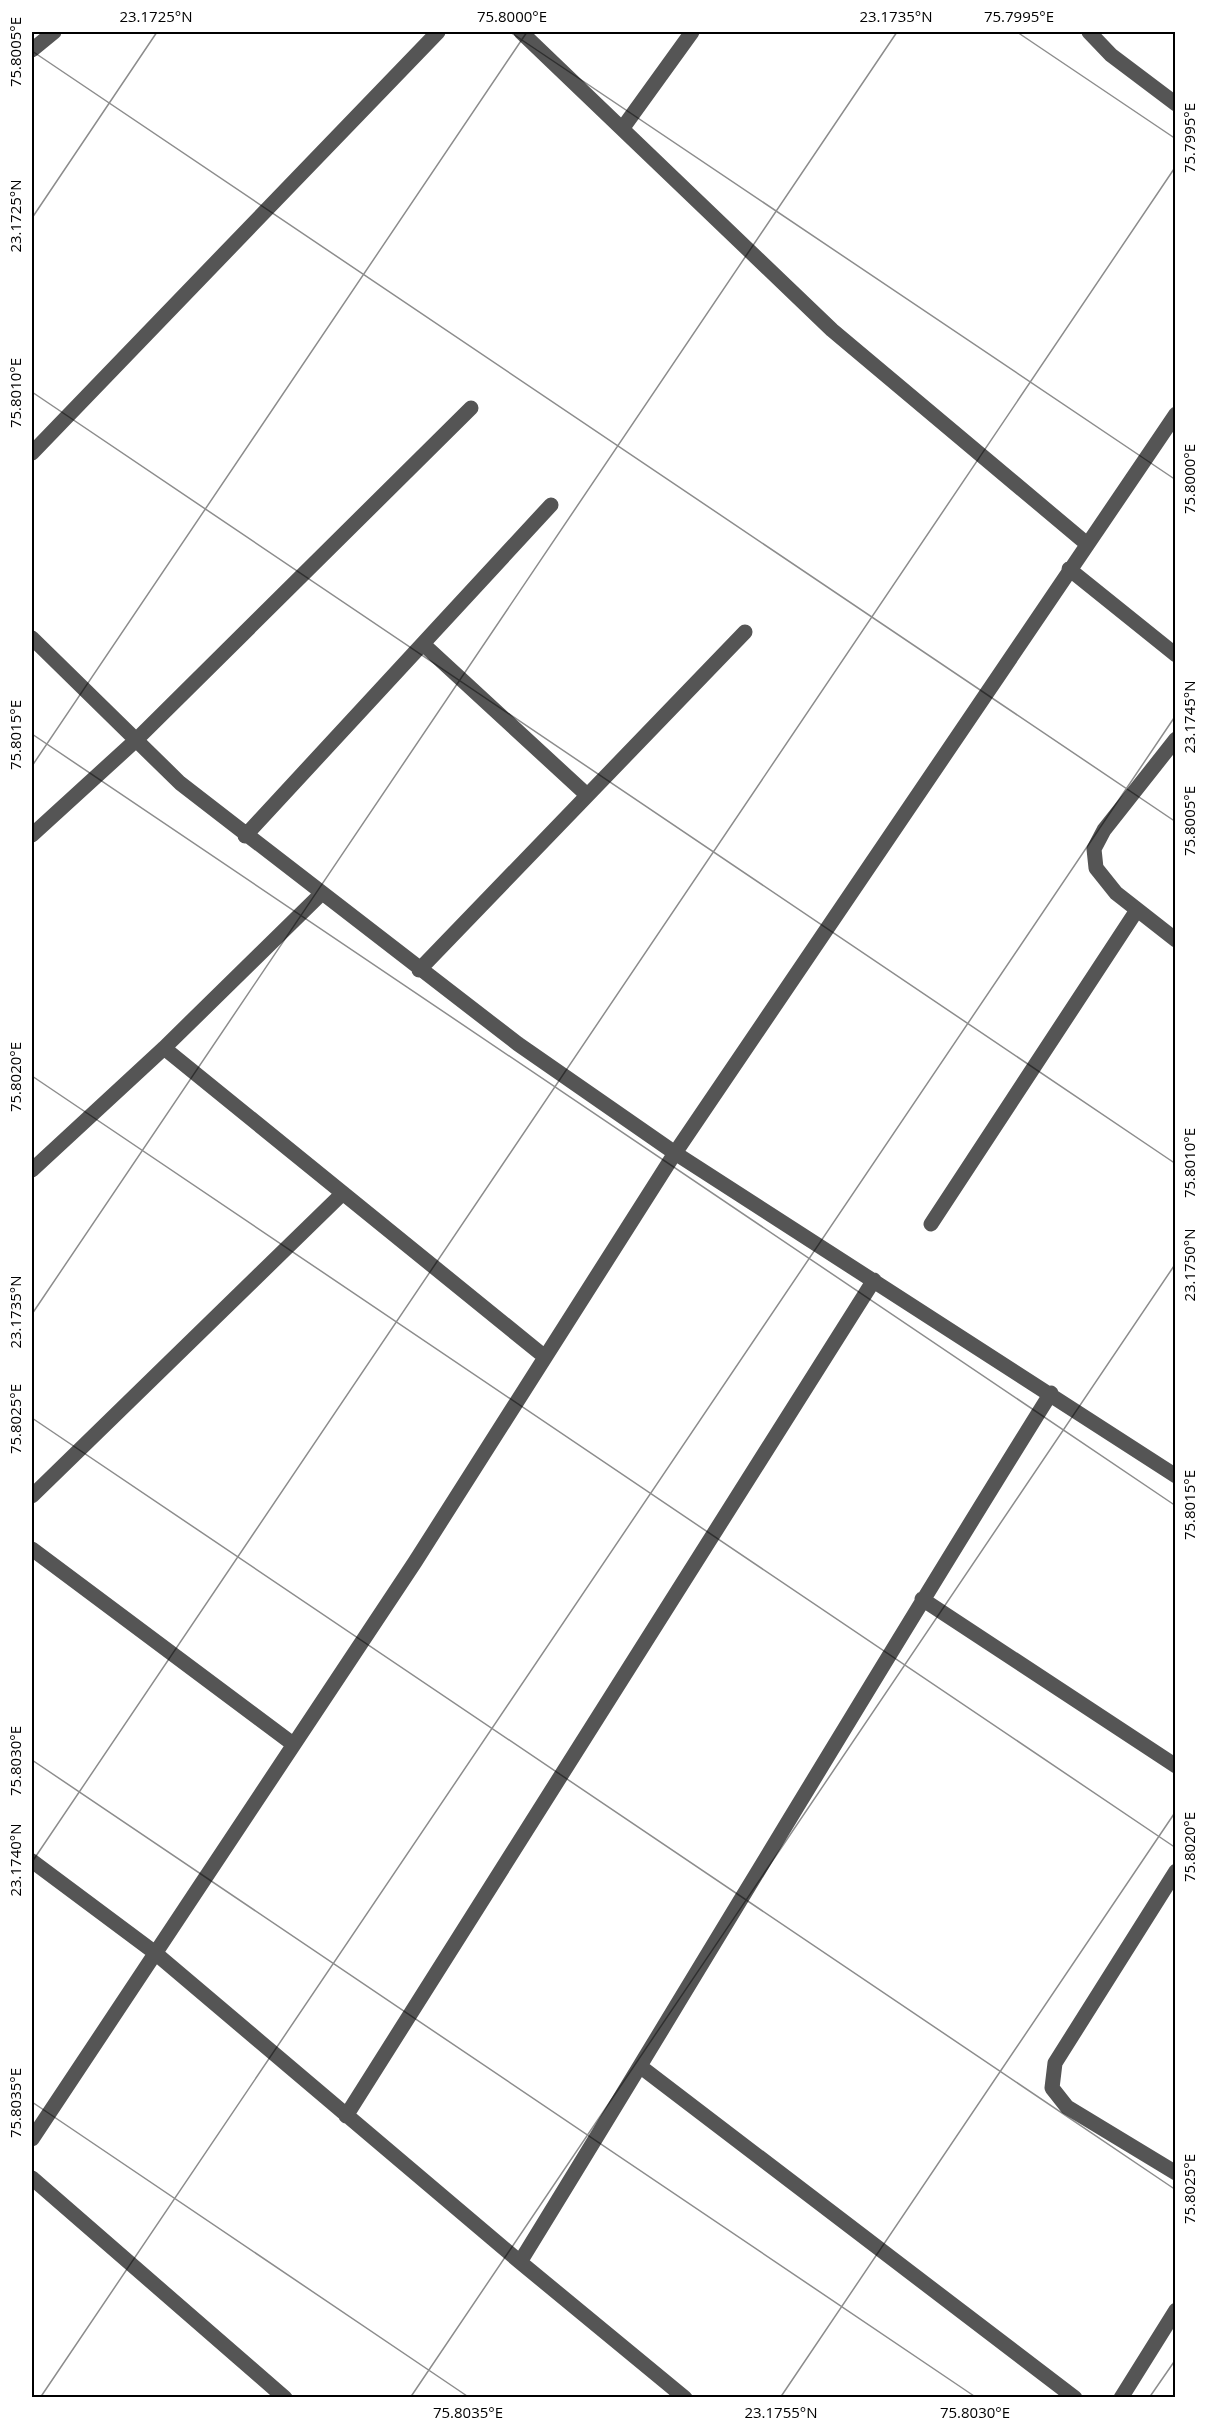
<svg xmlns="http://www.w3.org/2000/svg" width="1207" height="2429" font-family="'Open Sans',sans-serif">
<rect width="100%" height="100%" fill="#fff"/>
<g fill="none" stroke-linecap="round" stroke-linejoin="round">
<path stroke="#555" stroke-width="15" d="M 521,32 L 832,330 L 1087,544
M 1089,32 L 1111,55 L 1176,104
M 32,50 L 54,32
M 622,129 L 692,32
M 32,453 L 438,32
M 1069,569 L 1176,655
M 32,638 L 180,783 L 518,1044 L 675,1153 L 1176,1476
M 423,644 L 587,795
M 1176,739 L 1104,830 L 1094,849 L 1096,868 L 1116,893 L 1176,940
M 32,835 L 135,741 L 471,408
M 245,836 L 551,505
M 419,970 L 745,632
M 164,1048 L 545,1357
M 32,1170 L 164,1048 L 321,894
M 931,1224 L 1137,910
M 32,1496 L 343,1193
M 32,1549 L 293,1744
M 922,1599 L 1176,1766
M 32,1861 L 154,1952 L 520,2262 L 685,2398
M 1176,1871 L 1055,2063 L 1052,2088 L 1067,2107 L 1176,2173
M 641,2067 L 1075,2398
M 346,2116 L 874,1280
M 32,2139 L 415,1562 L 675,1153 L 1176,414
M 32,2178 L 285,2398
M 520,2262 C 698,1973 871,1681 1051,1393
M 1121,2398 L 1176,2310"/>
</g>
<path fill="none" stroke="#000" stroke-width="1.5" stroke-opacity="0.45" d="M 510,32 L 1176,480M 1017,32 L 1176,139M 32,51 L 1176,822M 32,218 L 157,32M 32,392 L 1176,1164M 32,734 L 1176,1506M 32,766 L 527,32M 32,1076 L 1176,1848M 32,1314 L 897,32M 32,1418 L 1176,2190M 32,1760 L 977,2398M 32,1862 L 1176,166M 32,2102 L 470,2398M 40,2398 L 1176,715M 410,2398 L 1176,1263M 780,2398 L 1176,1811M 1149,2398 L 1176,2359"/>
<rect width="1207" height="2429" fill="none" stroke="#ffffff" stroke-width="66"/>
<rect x="33" y="33" width="1141" height="2363" fill="none" stroke="#000" stroke-width="2"/>
<g font-size="15" text-anchor="middle" fill="#000">
<text x="156" y="22">23.1725°N</text>
<text x="512" y="22">75.8000°E</text>
<text x="896" y="22">23.1735°N</text>
<text x="1019" y="22">75.7995°E</text>
<text transform="translate(16 52) rotate(-90)" y="5">75.8005°E</text>
<text transform="translate(1190 138) rotate(-90)" y="5">75.7995°E</text>
<text transform="translate(16 216) rotate(-90)" y="5">23.1725°N</text>
<text transform="translate(16 393) rotate(-90)" y="5">75.8010°E</text>
<text transform="translate(1190 479) rotate(-90)" y="5">75.8000°E</text>
<text transform="translate(1190 717) rotate(-90)" y="5">23.1745°N</text>
<text transform="translate(16 735) rotate(-90)" y="5">75.8015°E</text>
<text transform="translate(1190 821) rotate(-90)" y="5">75.8005°E</text>
<text transform="translate(16 1077) rotate(-90)" y="5">75.8020°E</text>
<text transform="translate(1190 1163) rotate(-90)" y="5">75.8010°E</text>
<text transform="translate(1190 1265) rotate(-90)" y="5">23.1750°N</text>
<text transform="translate(16 1312) rotate(-90)" y="5">23.1735°N</text>
<text transform="translate(16 1419) rotate(-90)" y="5">75.8025°E</text>
<text transform="translate(1190 1505) rotate(-90)" y="5">75.8015°E</text>
<text transform="translate(16 1761) rotate(-90)" y="5">75.8030°E</text>
<text transform="translate(1190 1847) rotate(-90)" y="5">75.8020°E</text>
<text transform="translate(16 1860) rotate(-90)" y="5">23.1740°N</text>
<text transform="translate(16 2103) rotate(-90)" y="5">75.8035°E</text>
<text transform="translate(1190 2189) rotate(-90)" y="5">75.8025°E</text>
<text x="468" y="2418">75.8035°E</text>
<text x="781" y="2418">23.1755°N</text>
<text x="975" y="2418">75.8030°E</text>
</g>
</svg>
